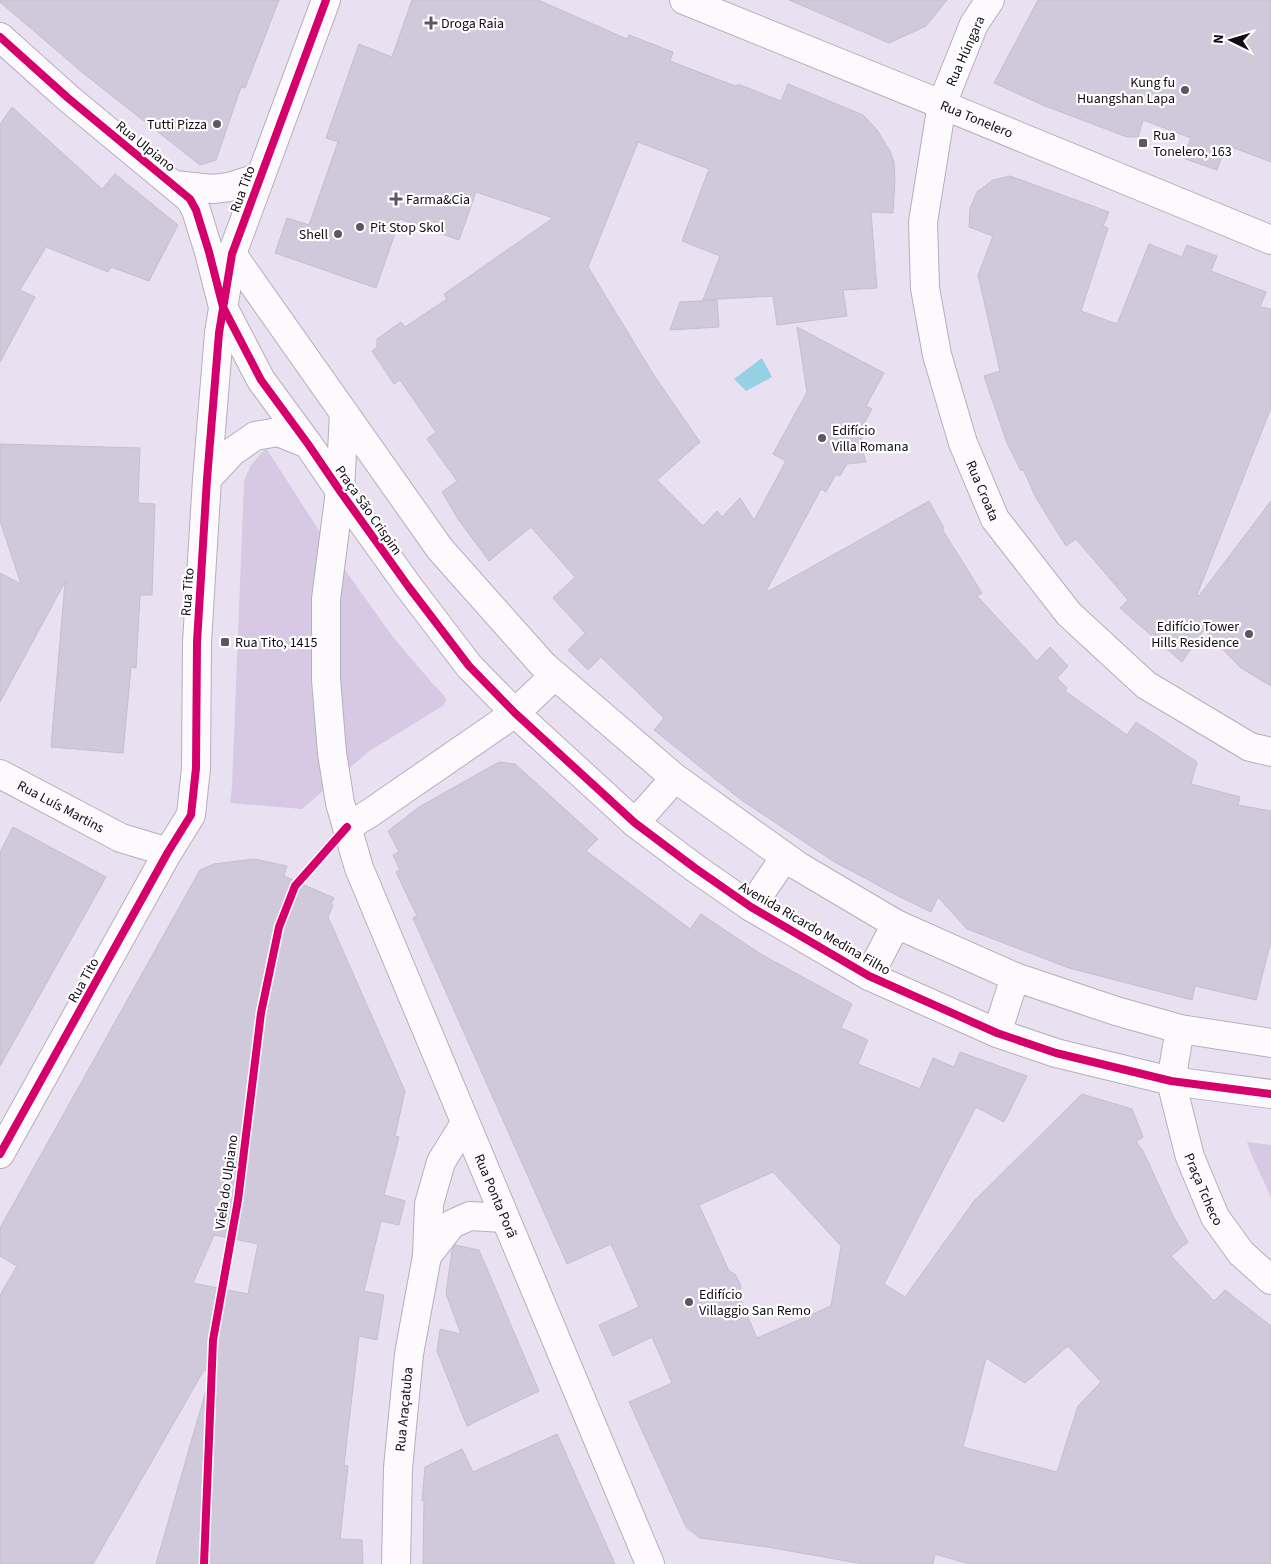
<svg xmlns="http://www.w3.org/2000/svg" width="1271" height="1564" font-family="'Source Sans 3',sans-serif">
<rect width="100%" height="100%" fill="#e9e1f1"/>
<path fill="#d7c9e4" d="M 266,448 L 340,563 L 393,637 L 432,683 L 444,695 L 446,701 L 444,705 L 368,752 L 302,809 L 230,803 L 232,787 L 244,481 L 251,465 Z
M 1247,1142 L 1271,1145 L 1271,1197 L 1252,1156 Z"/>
<path fill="#95d0e3" d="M 762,358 L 772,377 L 746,391 L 734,379 Z"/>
<path fill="#d0c8db" stroke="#c4bfcc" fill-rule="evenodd" d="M 0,0 L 279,0 L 245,88 L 241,87 L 216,160 L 200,165 L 83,73 L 0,2 Z
M 412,0 L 538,0 L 627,39 L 629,35 L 673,52 L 670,61 L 730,84 L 736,86 L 738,84 L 781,101 L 788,84 L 863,115 L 877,130 L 890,151 L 894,162 L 895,180 L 893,213 L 871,212 L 877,288 L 843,290 L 847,316 L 777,325 L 773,296 L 703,300 L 720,256 L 682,241 L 709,169 L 638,142 L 588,267 L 653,374 L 700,442 L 657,480 L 703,526 L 717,511 L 722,517 L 740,498 L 754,520 L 786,461 L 773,454 L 807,392 L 797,327 L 884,373 L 866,406 L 872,409 L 861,429 L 866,431 L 860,442 L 866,462 L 847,464 L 840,476 L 836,474 L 826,492 L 821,489 L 765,593 L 929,501 L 944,528 L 942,529 L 982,593 L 977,596 L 1037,661 L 1050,647 L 1068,666 L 1057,678 L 1067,688 L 1065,691 L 1127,735 L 1136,722 L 1197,762 L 1191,784 L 1240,797 L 1238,805 L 1271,811 L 1271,941 L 1256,1000 L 1195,986 L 1192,1000 L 1069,968 L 967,929 L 938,897 L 931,912 L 900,897 L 833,861 L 740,799 L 654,730 L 664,718 L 601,657 L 588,670 L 568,650 L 585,633 L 553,598 L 575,577 L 531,527 L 489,561 L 458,519 L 442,492 L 457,481 L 427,439 L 436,432 L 400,380 L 394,384 L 372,351 L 377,347 L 377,339 L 401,322 L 405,327 L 447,299 L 444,294 L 553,218 L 476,192 L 459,240 L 400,219 L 376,288 L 275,253 L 287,218 L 309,225 L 338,142 L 326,138 L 359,44 L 392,57 Z
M 789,0 L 947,0 L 926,26 L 889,43 Z
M 1038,0 L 1271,0 L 1271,162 L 1226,145 L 1217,170 L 1183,158 L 1191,138 L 1143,120 L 1138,137 L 1127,137 L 1045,106 L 994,83 Z
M 12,107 L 102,189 L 115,174 L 178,225 L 149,281 L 111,267 L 108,272 L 46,247 L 20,290 L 35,297 L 0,362 L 0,124 Z
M 1010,176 L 1109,212 L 1103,226 L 1108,228 L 1081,311 L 1117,324 L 1149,244 L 1182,257 L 1187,245 L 1217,256 L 1211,271 L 1266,292 L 1260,307 L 1271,309 L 1271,408 L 1197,595 L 1199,596 L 1271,501 L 1271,686 L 1241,668 L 1204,630 L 1182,662 L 1145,630 L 1120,608 L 1128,600 L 1076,539 L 1066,546 L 1036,498 L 1023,469 L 1021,471 L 1007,443 L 984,376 L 1000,371 L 978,275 L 993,236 L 969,227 L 970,209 L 977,192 L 993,180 Z
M 717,300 L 719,327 L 670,330 L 680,302 Z
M 0,444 L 140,448 L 138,503 L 155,504 L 152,595 L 140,595 L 136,668 L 131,667 L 123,753 L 51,747 L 65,582 L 0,702 L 0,573 L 21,584 L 0,521 Z
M 499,762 L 515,764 L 598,839 L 586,851 L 690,929 L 701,914 L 759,953 L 852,1004 L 841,1028 L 868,1040 L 858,1064 L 920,1089 L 933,1058 L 954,1067 L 960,1052 L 1027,1076 L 1004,1122 L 976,1107 L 884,1284 L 905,1297 L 974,1201 L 1082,1094 L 1132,1109 L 1143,1137 L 1136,1142 L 1143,1151 L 1173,1216 L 1188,1242 L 1171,1256 L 1214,1301 L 1225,1290 L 1271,1326 L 1271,1564 L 969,1564 L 935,1554 L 933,1564 L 863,1564 L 767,1547 L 700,1538 L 686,1527 L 629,1402 L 672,1383 L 652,1337 L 613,1356 L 599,1325 L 639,1307 L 611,1244 L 567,1264 L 413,918 L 417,916 L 396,872 L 400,870 L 393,855 L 399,852 L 388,831 L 419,807 ZM 773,1172 L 841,1246 L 831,1306 L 757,1338 L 739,1297 L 741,1286 L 735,1274 L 729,1271 L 699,1205 ZM 1068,1346 L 1101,1382 L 1078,1406 L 1057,1472 L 963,1447 L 986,1358 L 1025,1383 Z
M 13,827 L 106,877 L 0,1066 L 0,852 Z
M 254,859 L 287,866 L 284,876 L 334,898 L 331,904 L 333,905 L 328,917 L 405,1091 L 395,1136 L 399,1137 L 384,1195 L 405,1201 L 399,1225 L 381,1221 L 364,1291 L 384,1295 L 377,1340 L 359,1336 L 344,1465 L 348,1466 L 340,1539 L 362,1540 L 363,1564 L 156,1564 L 211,1373 L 204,1370 L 93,1564 L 0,1564 L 0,1295 L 17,1266 L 0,1256 L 0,1228 L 200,870 L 214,864 ZM 214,1235 L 258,1244 L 248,1294 L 193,1283 Z
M 455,1245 L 479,1250 L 539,1391 L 467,1426 L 437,1351 L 440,1329 L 461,1334 L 446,1294 L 452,1250 Z
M 557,1434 L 615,1564 L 423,1564 L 424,1500 L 422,1501 L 425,1467 L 462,1449 L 473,1472 Z"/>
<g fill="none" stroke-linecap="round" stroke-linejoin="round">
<defs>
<g id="minor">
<path id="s1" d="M 684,0 C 880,79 1076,159 1271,240"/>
<path id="s2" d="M 990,0 L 974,24 L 942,104 L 923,222 L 925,288 L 937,355 L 963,443 L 995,519 L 1069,614 L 1146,685 L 1250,747 L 1271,752"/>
<path d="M 0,37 L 68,98 L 190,199 L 196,210 L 209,252 L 223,307 L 261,380 L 308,444 L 340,491 L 408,586 L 469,666 L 515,713 L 635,823 L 695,868 L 751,907 L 869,976 L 997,1033 L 1056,1053 L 1171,1081 L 1271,1094"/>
<path d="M 174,185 L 213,189 L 229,187 L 260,177"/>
<path d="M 232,254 L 440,549 L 544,666 L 675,778 L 798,866 L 896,924 L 1015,977 L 1116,1011 L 1180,1029 L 1271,1043"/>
<path id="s3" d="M 344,413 L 340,491 L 326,599 L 326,679 L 332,753 L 340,803 L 359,868 L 650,1564"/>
<path id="s4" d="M 0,774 L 121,838 L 168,852"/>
<path d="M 635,823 L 675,778"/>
<path d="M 347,827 L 370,813 L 515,713 L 554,676"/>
<path d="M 751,907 L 785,857"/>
<path d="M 869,976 L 896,924"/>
<path id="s5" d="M 1180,1029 L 1171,1081 L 1190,1157 L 1215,1217 L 1241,1253 L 1271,1280"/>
<path d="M 997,1033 L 1015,977"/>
<path d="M 465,1123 L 441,1162 L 429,1204 L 427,1256 L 452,1224 L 470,1216 L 504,1218"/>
<path id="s6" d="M 396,1564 L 398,1468 L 409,1354 L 427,1256"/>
</g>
<path id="major" d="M 207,479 L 232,452 L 255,436 L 278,432 L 308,444
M 0,1154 L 168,852 L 191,815 L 196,768 L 197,642 L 207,479 L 219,333 L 232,254 L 326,0"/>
</defs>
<use href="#minor" stroke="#b5afbc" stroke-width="30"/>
<use href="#major" stroke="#b5afbc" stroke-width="30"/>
<use href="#minor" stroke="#fcfafd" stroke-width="28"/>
<use href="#major" stroke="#fcfafd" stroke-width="28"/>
<defs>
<path id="cycleway" d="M 0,37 L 68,98 L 190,199 L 196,210 L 209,252 L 223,307 L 261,380 L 308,444 L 340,491 L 408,586 L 469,666 L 515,713 L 635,823 L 695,868 L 751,907 L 869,976 L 997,1033 L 1056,1053 L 1171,1081 L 1271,1094
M 0,1154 L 168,852 L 191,815 L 196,768 L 197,642 L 207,479 L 219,333 L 232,254 L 326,0
M 204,1564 L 213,1340 L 238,1200 L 261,1013 L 279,927 L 295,886 L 347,827"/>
</defs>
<use href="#cycleway" stroke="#fff" stroke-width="11"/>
<use href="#cycleway" stroke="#d6006c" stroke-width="8"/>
</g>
<g fill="#5d5762" stroke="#fff" stroke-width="2">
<path d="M428.5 15.5h5v5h5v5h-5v5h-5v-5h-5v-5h5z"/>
<circle cx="1185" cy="90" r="5"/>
<circle cx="217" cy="124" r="5"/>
<rect x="1138" y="138" width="10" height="10" rx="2.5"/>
<path d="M393.5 191.5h5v5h5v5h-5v5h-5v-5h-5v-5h5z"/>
<circle cx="360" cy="227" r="5"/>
<circle cx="338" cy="234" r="5"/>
<circle cx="822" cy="438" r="5"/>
<circle cx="1249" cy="634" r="5"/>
<rect x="220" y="637" width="10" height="10" rx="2.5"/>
<circle cx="689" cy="1302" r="5"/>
</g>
<g text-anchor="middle" stroke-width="4.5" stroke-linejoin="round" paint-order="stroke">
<g font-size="14" fill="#110c15" stroke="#fff" text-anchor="start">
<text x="441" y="28">Droga Raia</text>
<text x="1175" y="87" text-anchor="end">Kung fu<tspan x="1175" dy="16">Huangshan Lapa</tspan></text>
<text x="207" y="129" text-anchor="end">Tutti Pizza</text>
<text x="1153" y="140">Rua<tspan x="1153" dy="16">Tonelero, 163</tspan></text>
<text x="406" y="204">Farma&amp;Cia</text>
<text x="370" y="232">Pit Stop Skol</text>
<text x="328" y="239" text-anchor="end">Shell</text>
<text x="832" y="435">Edifício<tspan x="832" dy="16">Villa Romana</tspan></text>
<text x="1239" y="631" text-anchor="end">Edifício Tower<tspan x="1239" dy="16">Hills Residence</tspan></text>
<text x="235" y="647">Rua Tito, 1415</text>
<text x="699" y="1299">Edifício<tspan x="699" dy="16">Villaggio San Remo</tspan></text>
</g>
<g font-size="14" fill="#110c15" stroke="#fff">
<text transform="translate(965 51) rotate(-66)" y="5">Rua Húngara</text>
<text dy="5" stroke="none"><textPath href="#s1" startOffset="316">Rua Tonelero</textPath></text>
<text transform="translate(146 146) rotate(39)" y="5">Rua Ulpiano</text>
<text transform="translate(242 189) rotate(-70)" y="5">Rua Tito</text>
<text dy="5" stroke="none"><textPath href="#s2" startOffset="512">Rua Croata</textPath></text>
<text transform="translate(369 510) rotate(55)" y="5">Praça São Crispim</text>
<text transform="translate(187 592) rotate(-86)" y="5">Rua Tito</text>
<text dy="5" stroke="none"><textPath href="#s4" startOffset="69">Rua Luís Martins</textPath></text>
<text transform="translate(815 928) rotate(30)" y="5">Avenida Ricardo Medina Filho</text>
<text transform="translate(83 980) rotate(-61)" y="5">Rua Tito</text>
<text transform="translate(226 1182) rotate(-82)" y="5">Viela do Ulpiano</text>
<text dy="5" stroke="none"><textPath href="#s5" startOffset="166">Praça Tcheco</textPath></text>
<text dy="5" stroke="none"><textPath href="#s3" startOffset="815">Rua Ponta Porã</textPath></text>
<text dy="5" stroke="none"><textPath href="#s6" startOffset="155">Rua Araçatuba</textPath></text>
</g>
</g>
<g transform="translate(1231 40) rotate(275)" stroke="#ffffff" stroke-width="4" paint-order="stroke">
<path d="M0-4L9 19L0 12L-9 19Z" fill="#110c15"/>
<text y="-8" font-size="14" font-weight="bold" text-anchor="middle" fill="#110c15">N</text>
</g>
</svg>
